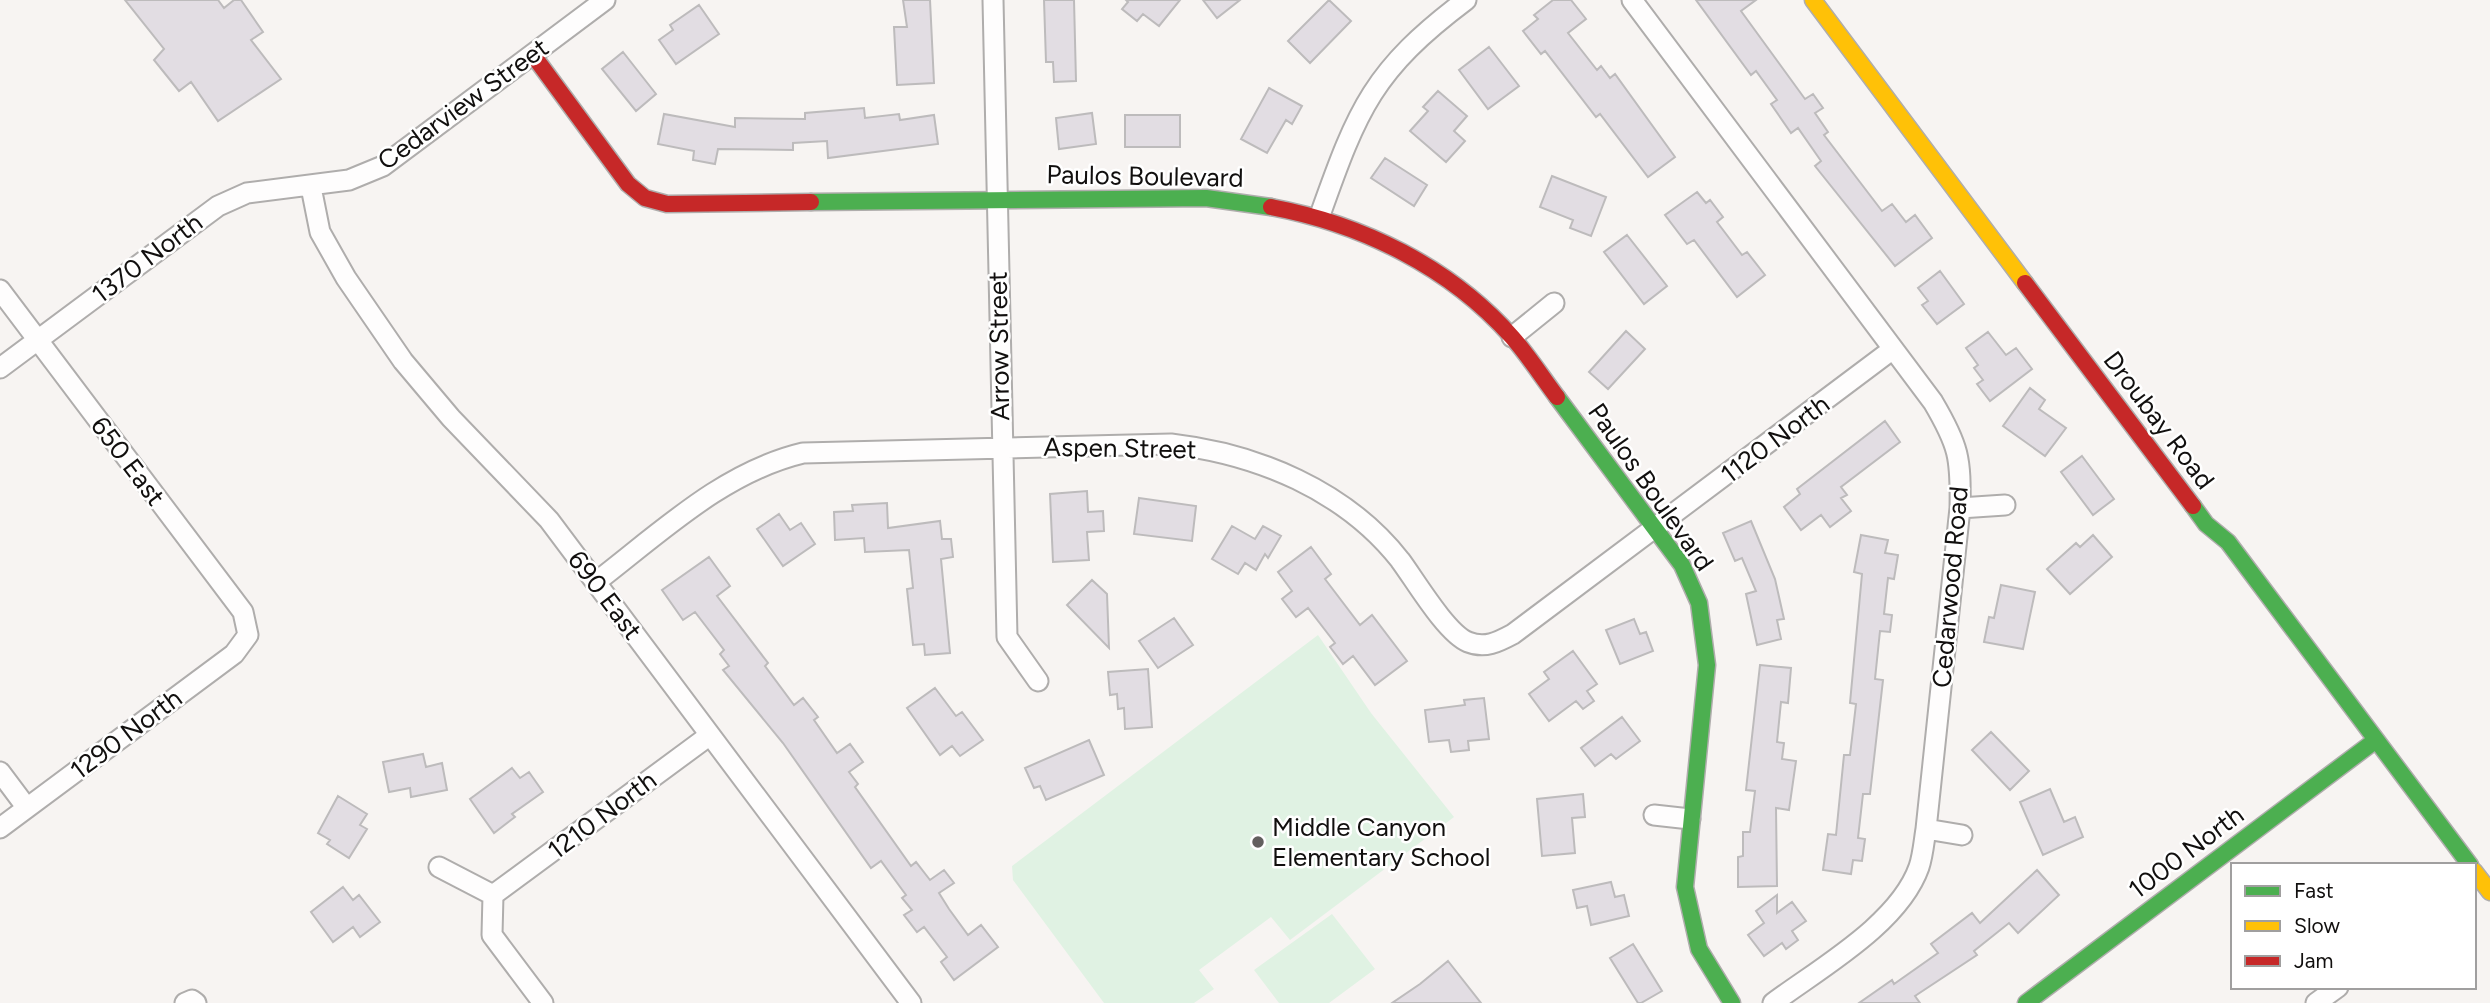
<svg xmlns="http://www.w3.org/2000/svg" width="2490" height="1003" font-family="Figtree,sans-serif">
<rect width="100%" height="100%" fill="#f7f4f2"/>
<path fill="#e0f2e3" d="M 1318,635 L 1371,713 L 1454,817 L 1290,940 L 1271,917 L 1199,970 L 1214,989 L 1194,1003 L 1104,1003 L 1013,880 L 1012,866 Z
M 1332,914 L 1375,969 L 1329,1003 L 1279,1003 L 1254,970 Z"/>
<path fill="#e2dde3" stroke="#bdbbbc" stroke-width="2" d="M 125,0 L 218,0 L 224,8 L 234,0 L 241,0 L 263,32 L 251,40 L 281,79 L 218,121 L 191,82 L 179,91 L 154,60 L 164,49 Z
M 903,0 L 930,0 L 934,83 L 897,85 L 894,27 L 907,27 Z
M 1044,0 L 1074,0 L 1076,81 L 1054,82 L 1053,62 L 1046,62 Z
M 1126,0 L 1180,0 L 1159,26 L 1143,14 L 1137,21 L 1122,9 L 1128,2 Z
M 1203,0 L 1240,0 L 1217,18 Z
M 1329,0 L 1351,21 L 1310,63 L 1288,41 Z
M 1553,0 L 1571,0 L 1586,19 L 1568,33 L 1597,70 L 1601,66 L 1610,78 L 1615,74 L 1675,157 L 1648,177 L 1600,114 L 1596,117 L 1545,51 L 1541,54 L 1523,31 L 1538,19 L 1534,15 Z
M 1696,0 L 1756,0 L 1741,11 L 1805,99 L 1813,94 L 1823,108 L 1815,113 L 1828,132 L 1824,135 L 1882,211 L 1892,204 L 1906,222 L 1915,215 L 1932,238 L 1895,266 L 1815,166 L 1821,161 L 1798,128 L 1791,133 L 1771,104 L 1777,100 L 1756,71 L 1751,75 Z
M 699,5 L 719,34 L 676,64 L 659,40 L 673,30 L 670,25 Z
M 1489,47 L 1519,86 L 1488,109 L 1459,70 Z
M 623,52 L 656,94 L 636,111 L 602,69 Z
M 1269,88 L 1302,106 L 1292,124 L 1286,120 L 1267,153 L 1241,139 Z
M 1438,91 L 1467,116 L 1454,131 L 1465,141 L 1446,162 L 1410,131 L 1428,111 L 1423,107 Z
M 864,108 L 865,118 L 899,114 L 900,120 L 934,115 L 938,144 L 828,158 L 827,141 L 793,143 L 793,150 L 718,149 L 715,164 L 693,160 L 694,151 L 658,144 L 664,114 L 735,127 L 735,118 L 805,119 L 805,113 Z
M 1092,113 L 1096,144 L 1059,149 L 1056,118 Z
M 1125,115 L 1180,115 L 1180,147 L 1125,147 Z
M 1385,158 L 1427,185 L 1414,206 L 1371,178 Z
M 1552,176 L 1606,197 L 1591,236 L 1570,228 L 1573,220 L 1540,207 Z
M 1697,192 L 1706,203 L 1710,200 L 1723,217 L 1717,222 L 1742,255 L 1747,252 L 1765,275 L 1737,297 L 1694,240 L 1687,244 L 1665,215 Z
M 1627,235 L 1667,286 L 1644,304 L 1604,252 Z
M 1940,271 L 1964,304 L 1937,324 L 1922,305 L 1928,301 L 1918,288 Z
M 1626,331 L 1645,349 L 1608,389 L 1589,372 Z
M 1988,332 L 2006,355 L 2016,348 L 2032,369 L 1990,401 L 1977,384 L 1983,380 L 1974,368 L 1978,365 L 1966,348 Z
M 2030,388 L 2045,400 L 2039,409 L 2066,428 L 2045,456 L 2003,426 Z
M 1885,421 L 1900,442 L 1841,487 L 1847,495 L 1841,498 L 1851,511 L 1830,527 L 1821,515 L 1801,530 L 1784,507 L 1800,494 L 1797,489 Z
M 2082,456 L 2114,499 L 2093,515 L 2061,472 Z
M 1087,491 L 1088,512 L 1103,511 L 1104,531 L 1087,532 L 1089,560 L 1053,562 L 1050,494 Z
M 1139,498 L 1196,506 L 1192,541 L 1134,534 Z
M 887,503 L 888,528 L 940,521 L 942,539 L 951,539 L 953,557 L 941,559 L 950,653 L 925,655 L 924,644 L 913,645 L 907,589 L 913,588 L 909,550 L 865,552 L 864,538 L 835,540 L 834,512 L 853,511 L 852,505 Z
M 779,514 L 790,530 L 801,523 L 815,544 L 783,566 L 757,529 Z
M 1751,521 L 1775,579 L 1784,619 L 1777,620 L 1781,639 L 1757,645 L 1746,594 L 1756,591 L 1742,558 L 1735,561 L 1723,533 Z
M 1232,526 L 1255,539 L 1263,526 L 1281,536 L 1268,558 L 1265,554 L 1256,570 L 1245,563 L 1238,574 L 1212,559 Z
M 1861,535 L 1888,540 L 1885,553 L 1898,555 L 1894,579 L 1888,578 L 1884,614 L 1892,615 L 1890,632 L 1880,631 L 1875,679 L 1883,680 L 1870,794 L 1863,794 L 1858,838 L 1865,839 L 1862,861 L 1853,860 L 1851,874 L 1823,870 L 1828,834 L 1836,835 L 1844,755 L 1850,755 L 1856,704 L 1850,703 L 1862,574 L 1854,572 Z
M 2093,535 L 2112,557 L 2070,594 L 2047,569 L 2076,543 L 2080,547 Z
M 1311,547 L 1331,574 L 1325,579 L 1360,625 L 1372,615 L 1407,661 L 1375,685 L 1353,656 L 1343,664 L 1330,647 L 1335,643 L 1308,608 L 1296,617 L 1282,599 L 1292,591 L 1278,572 Z
M 709,557 L 730,586 L 717,596 L 768,663 L 765,666 L 794,705 L 803,698 L 818,717 L 814,720 L 837,753 L 850,744 L 863,762 L 849,772 L 858,784 L 855,787 L 911,866 L 916,862 L 930,880 L 944,870 L 954,883 L 939,893 L 949,909 L 968,935 L 981,925 L 998,947 L 954,980 L 941,962 L 947,957 L 924,927 L 917,932 L 904,915 L 912,910 L 902,898 L 906,895 L 881,861 L 871,868 L 783,743 L 723,670 L 729,666 L 720,654 L 724,650 L 695,612 L 683,620 L 662,590 Z
M 1092,580 L 1107,594 L 1109,648 L 1067,605 Z
M 2001,585 L 2035,592 L 2023,649 L 1984,642 L 1989,617 L 1994,618 Z
M 1174,618 L 1193,645 L 1158,668 L 1139,641 Z
M 1634,619 L 1640,634 L 1646,632 L 1653,651 L 1620,664 L 1606,630 Z
M 1573,651 L 1597,684 L 1587,691 L 1594,701 L 1583,709 L 1576,701 L 1549,721 L 1529,694 L 1549,679 L 1544,672 Z
M 1760,665 L 1791,668 L 1788,703 L 1781,702 L 1777,742 L 1784,743 L 1782,759 L 1796,761 L 1789,810 L 1776,808 L 1777,886 L 1738,887 L 1738,857 L 1743,856 L 1743,832 L 1750,832 L 1755,791 L 1746,790 Z
M 1148,669 L 1152,727 L 1125,729 L 1124,708 L 1118,709 L 1117,694 L 1110,695 L 1108,672 Z
M 935,688 L 956,716 L 962,712 L 983,740 L 960,756 L 952,746 L 940,755 L 907,708 Z
M 1484,698 L 1489,739 L 1468,741 L 1469,750 L 1451,752 L 1449,740 L 1429,742 L 1425,710 L 1465,705 L 1464,700 Z
M 1622,717 L 1640,741 L 1616,759 L 1611,754 L 1595,766 L 1581,748 Z
M 1991,732 L 2029,771 L 2010,790 L 1972,750 Z
M 1089,740 L 1104,775 L 1046,800 L 1040,786 L 1034,788 L 1025,768 Z
M 423,754 L 426,767 L 442,763 L 447,790 L 411,797 L 410,788 L 389,792 L 383,762 Z
M 512,768 L 520,778 L 529,772 L 543,792 L 512,814 L 515,817 L 494,833 L 470,799 Z
M 2050,789 L 2064,822 L 2075,817 L 2083,837 L 2043,855 L 2020,802 Z
M 1583,794 L 1585,817 L 1572,818 L 1575,853 L 1542,856 L 1537,799 Z
M 338,796 L 367,814 L 360,825 L 367,829 L 349,858 L 327,844 L 330,840 L 318,833 Z
M 2037,870 L 2059,895 L 2018,933 L 2009,923 L 1974,951 L 1977,955 L 1915,996 L 1920,1003 L 1859,1003 L 1892,980 L 1894,984 L 1938,953 L 1931,944 L 1972,913 L 1980,923 Z
M 1611,882 L 1615,897 L 1624,895 L 1629,916 L 1591,925 L 1587,906 L 1577,908 L 1573,890 Z
M 343,887 L 353,900 L 359,895 L 380,922 L 360,937 L 353,927 L 333,942 L 311,912 Z
M 1777,895 L 1777,913 L 1792,902 L 1806,921 L 1792,931 L 1798,940 L 1786,949 L 1782,943 L 1764,956 L 1748,935 L 1764,923 L 1756,911 Z
M 1633,944 L 1662,991 L 1641,1003 L 1638,1003 L 1610,958 Z
M 1448,961 L 1481,1003 L 1392,1003 L 1420,984 Z"/>
<g fill="none" stroke-linecap="round" stroke-linejoin="round">
<defs>
<path id="street" d="M 993,0 L 1007,637 L 1038,681
M 1632,0 L 1933,402 C 1959,446 1961,458 1960,508 L 1926,829 C 1924,841 1923,855 1919,867 C 1899,924 1820,968 1773,1003
M 311,187 L 320,232 L 346,278 L 403,361 L 451,418 L 549,520 L 911,1003
M 1320,215 C 1358,108 1373,70 1466,0
M 0,290 L 243,612 L 248,635 L 234,654 L 0,828
M 1512,337 L 1554,303
M 0,368 L 218,206 L 247,193 L 349,180 L 383,166 L 605,0
M 1960,508 L 2005,505
M 596,582 C 660,533 723,472 803,453 L 1171,444 C 1257,454 1345,490 1400,560 C 1415,580 1446,633 1468,642 C 1485,649 1498,642 1513,634 L 1893,349
M 0,772 L 27,808
M 1654,815 L 1690,819
M 1926,829 L 1962,835
M 439,867 L 493,895
M 493,895 L 710,735
M 493,895 L 492,935 L 543,1003
M 185,1003 L 192,1000 L 196,1003
M 2316,1003 L 2338,987"/>
<path id="fast" d="M 811,202 L 1206,198 L 1271,207
M 1557,397 L 1682,565 L 1699,603 L 1707,665 L 1685,887 L 1699,949 L 1732,1003
M 2193,506 L 2206,524 L 2228,542 L 2470,865
M 2026,1003 L 2376,740"/>
<path id="slow" d="M 1813,0 L 2025,283
M 2474,871 L 2490,892"/>
<path id="jam" d="M 533,55 L 628,184 L 645,198 L 667,204 L 811,202
M 1271,207 C 1362,224 1450,267 1512,337 C 1528,355 1542,377 1557,397
M 2025,283 L 2193,506"/>
</defs>
<use href="#street" stroke="#afadac" stroke-width="23"/>
<use href="#fast" stroke="#afadac" stroke-width="19"/>
<use href="#slow" stroke="#afadac" stroke-width="19"/>
<use href="#jam" stroke="#afadac" stroke-width="19"/>
<use href="#street" stroke="#fefdfd" stroke-width="19"/>
<use href="#fast" stroke="#4caf50" stroke-width="16"/>
<use href="#slow" stroke="#ffc107" stroke-width="16"/>
<use href="#jam" stroke="#c62828" stroke-width="16"/>
</g>
<circle fill="#625f5e" stroke="#fff" stroke-width="2.5" cx="1258" cy="842" r="7"/>
<g text-anchor="middle" stroke-width="5" stroke-linejoin="round" paint-order="stroke">
<g font-size="26" fill="#110f0e" stroke="#fff">
<text transform="translate(463 104) rotate(-36)" y="9">Cedarview Street</text>
<text transform="translate(1145 176) rotate(1)" y="9">Paulos Boulevard</text>
<text transform="translate(147 258) rotate(-37)" y="9">1370 North</text>
<text transform="translate(999 346) rotate(-91)" y="9">Arrow Street</text>
<text transform="translate(2159 420) rotate(53)" y="9">Droubay Road</text>
<text transform="translate(1775 439) rotate(-37)" y="9">1120 North</text>
<text transform="translate(1120 448) rotate(1)" y="9">Aspen Street</text>
<text transform="translate(128 461) rotate(53)" y="9">650 East</text>
<text transform="translate(1651 487) rotate(55)" y="9">Paulos Boulevard</text>
<text transform="translate(1950 587) rotate(-85)" y="9">Cedarwood Road</text>
<text transform="translate(605 595) rotate(53)" y="9">690 East</text>
<text transform="translate(126 734) rotate(-37)" y="9">1290 North</text>
<text transform="translate(602 815) rotate(-37)" y="9">1210 North</text>
<text transform="translate(2186 852) rotate(-37)" y="9">1000 North</text>
</g>
<g font-size="26" fill="#110f0e" stroke="#fff" text-anchor="start">
<text x="1272" y="836">Middle Canyon<tspan x="1272" dy="30">Elementary School</tspan></text>
</g>
</g>
<rect x="2231" y="863" width="245" height="126" fill="#ffffff" stroke="#a09f9f" stroke-width="2"/>
<rect x="2245" y="886" width="35" height="10" fill="#4caf50" stroke="#a09f9f" stroke-width="2"/>
<text x="2294" y="898" font-size="21" fill="#110f0e">Fast</text>
<rect x="2245" y="921" width="35" height="10" fill="#ffc107" stroke="#a09f9f" stroke-width="2"/>
<text x="2294" y="933" font-size="21" fill="#110f0e">Slow</text>
<rect x="2245" y="956" width="35" height="10" fill="#c62828" stroke="#a09f9f" stroke-width="2"/>
<text x="2294" y="968" font-size="21" fill="#110f0e">Jam</text>
</svg>
